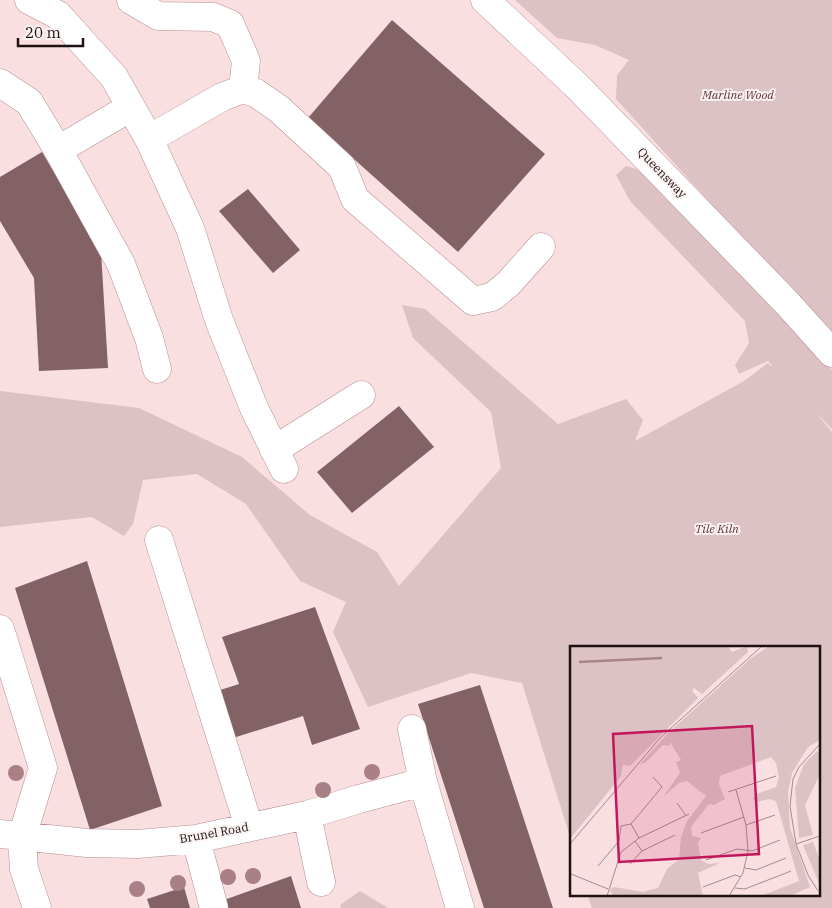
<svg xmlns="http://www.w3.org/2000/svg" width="832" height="908" font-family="'IBM Plex Serif',serif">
<rect width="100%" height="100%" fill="#fadfe1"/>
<path fill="#dcc2c4" d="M 515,0 L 832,0 L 832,333 L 723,217 L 616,99 L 617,75 L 629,60 L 595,45 L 557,38 Z
M 626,166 L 642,171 L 815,350 L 832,370 L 832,429 L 816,413 L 832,432 L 832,908 L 592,908 L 587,894 L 818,894 L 818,647 L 571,647 L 571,840 L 522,683 L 471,673 L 368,707 L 333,632 L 346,602 L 300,581 L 246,504 L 197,474 L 143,480 L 133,524 L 124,536 L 92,517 L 0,527 L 0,391 L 139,408 L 242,457 L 310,515 L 377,552 L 399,586 L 501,468 L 491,412 L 413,338 L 402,305 L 425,309 L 558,424 L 626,399 L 643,420 L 635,441 L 744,381 L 768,363 L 770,366 L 772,365 L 768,361 L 739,374 L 735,365 L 749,343 L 745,321 L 630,201 L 616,175 Z
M 360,891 L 388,908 L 341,908 L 340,905 Z"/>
<path fill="#836265" d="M 392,20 L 545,154 L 458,252 L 308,118 Z
M 42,152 L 101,251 L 108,368 L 39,371 L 34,278 L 0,221 L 0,177 Z
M 248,189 L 300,250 L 273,273 L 219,211 Z
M 399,406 L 434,447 L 352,513 L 317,472 Z
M 87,561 L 162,806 L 90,830 L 15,588 Z
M 315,607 L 360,729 L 312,745 L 303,716 L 233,738 L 217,691 L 239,684 L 222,637 Z
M 480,685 L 553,908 L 484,908 L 418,704 Z
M 291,876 L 301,908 L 226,908 L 224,900 Z
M 184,887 L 190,908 L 150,908 L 147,899 Z"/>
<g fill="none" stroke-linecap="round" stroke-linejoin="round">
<defs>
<path id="minor" d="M 29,0 L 58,15 L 114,77 L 149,139 L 190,228 L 219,320 L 254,408 L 284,469
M 131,0 L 158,16 L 213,17 L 230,24 L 246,61 L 243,89
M 0,83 L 29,102 L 58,150
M 131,107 L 58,150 L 121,264 L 149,338 L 157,369
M 149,139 L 222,97 L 243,89 L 256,93 L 279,109 L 342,167 L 355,199 L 473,301 L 492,297 L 508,284 L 541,247
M 274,450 L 361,395
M 159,540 L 249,827
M 0,629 L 43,768 L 22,837 L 24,869 L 37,908
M 412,729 L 423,782 L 460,908
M 307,815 L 321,882
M 0,834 L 87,843 L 138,844 L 196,839 L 307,815 L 359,799 L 423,782
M 196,839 L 214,908"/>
<path id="major" d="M 485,0 L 577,86 L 788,304 L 832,353"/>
</defs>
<use href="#minor" stroke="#b78e92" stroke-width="29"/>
<use href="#major" stroke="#b78e92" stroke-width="29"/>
<use href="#minor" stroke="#fff" stroke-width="28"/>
<use href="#major" stroke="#fff" stroke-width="28"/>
</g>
<g fill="#a88085">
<circle cx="372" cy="772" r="8"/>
<circle cx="16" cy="773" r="8"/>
<circle cx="323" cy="790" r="8"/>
<circle cx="253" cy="876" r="8"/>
<circle cx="228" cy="877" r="8"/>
<circle cx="178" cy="883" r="8"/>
<circle cx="137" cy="889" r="8"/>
</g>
<g text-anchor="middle" stroke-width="4" stroke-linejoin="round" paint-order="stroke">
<g font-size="12" font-style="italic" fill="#643239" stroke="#fbf2f2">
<text x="738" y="99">Marline Wood</text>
<text x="717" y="533">Tile Kiln</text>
</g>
<g font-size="12" fill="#1f1112" stroke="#fbf2f2">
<text transform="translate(662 173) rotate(46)" y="4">Queensway</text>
<text transform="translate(214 833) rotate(-10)" y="4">Brunel Road</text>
</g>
</g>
<g transform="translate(570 646)">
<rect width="250" height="250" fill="#fadfe1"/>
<path d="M 0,0 L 158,0 L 162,6 L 177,0 L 178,6 L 132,48 L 124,42 L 122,45 L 128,52 L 60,120 L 53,119 L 51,130 L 0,193 ZM 199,0 L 250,0 L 250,94 L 238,101 L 222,127 L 218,146 L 220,182 L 240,241 L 220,250 L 191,250 L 229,235 L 206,155 L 199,153 L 186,156 L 183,153 L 186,148 L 206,141 L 209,131 L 206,117 L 201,111 L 150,130 L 149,138 L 155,153 L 144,159 L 139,158 L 121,181 L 122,190 L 131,192 L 128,197 L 131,214 L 138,218 L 150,217 L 128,227 L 133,250 L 43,250 L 40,244 L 44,241 L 73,246 L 88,242 L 97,223 L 109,213 L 111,191 L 117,175 L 136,150 L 117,135 L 109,137 L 93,151 L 110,127 L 106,116 L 111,114 L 100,96 L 99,100 L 93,99 L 75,117 L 70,118 L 97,88 L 180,13 ZM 247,105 L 250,107 L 250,128 L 235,159 L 243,189 L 229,192 L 225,142 L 234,118 ZM 243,196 L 250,215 L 249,237 L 233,199 Z" fill="#dcc2c4"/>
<path fill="none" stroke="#a78487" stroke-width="2.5" d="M 9,16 L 92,12"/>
<path fill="none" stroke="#a28d8e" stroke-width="1" d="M 158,146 L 206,130M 107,157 L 116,170M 176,179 L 205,169M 131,187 L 174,171M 69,192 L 61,178 L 92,141 L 83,131M 65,195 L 72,205 L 105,189M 0,198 L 90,92 L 192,0M 226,198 L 250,190M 136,214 L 167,203 L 182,205 L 210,194M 60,218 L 72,205M 28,220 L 49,195 L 51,180 L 61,178M 175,222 L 186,224 L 216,212M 1,228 L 38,243M 133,241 L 165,229 L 171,231M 165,242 L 175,243 L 221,225M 248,245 L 238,229 L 226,198 L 220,160 L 223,133 L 229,121 L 250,98M 37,250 L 51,206 L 69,192 L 119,168M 159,250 L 173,227 L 178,205 L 176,179 L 166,144"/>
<path fill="#c2185b" fill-opacity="0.15" stroke="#c2185b" stroke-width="2.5" d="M 182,80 L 189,208 L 49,216 L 43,88 Z"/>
<rect width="250" height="250" fill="none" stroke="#1f1112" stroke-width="2.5"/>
</g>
<path d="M18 38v8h65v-8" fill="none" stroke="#1f1112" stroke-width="2.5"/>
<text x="25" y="38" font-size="15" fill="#1f1112" stroke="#fbf2f2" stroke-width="4" paint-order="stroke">20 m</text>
</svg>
